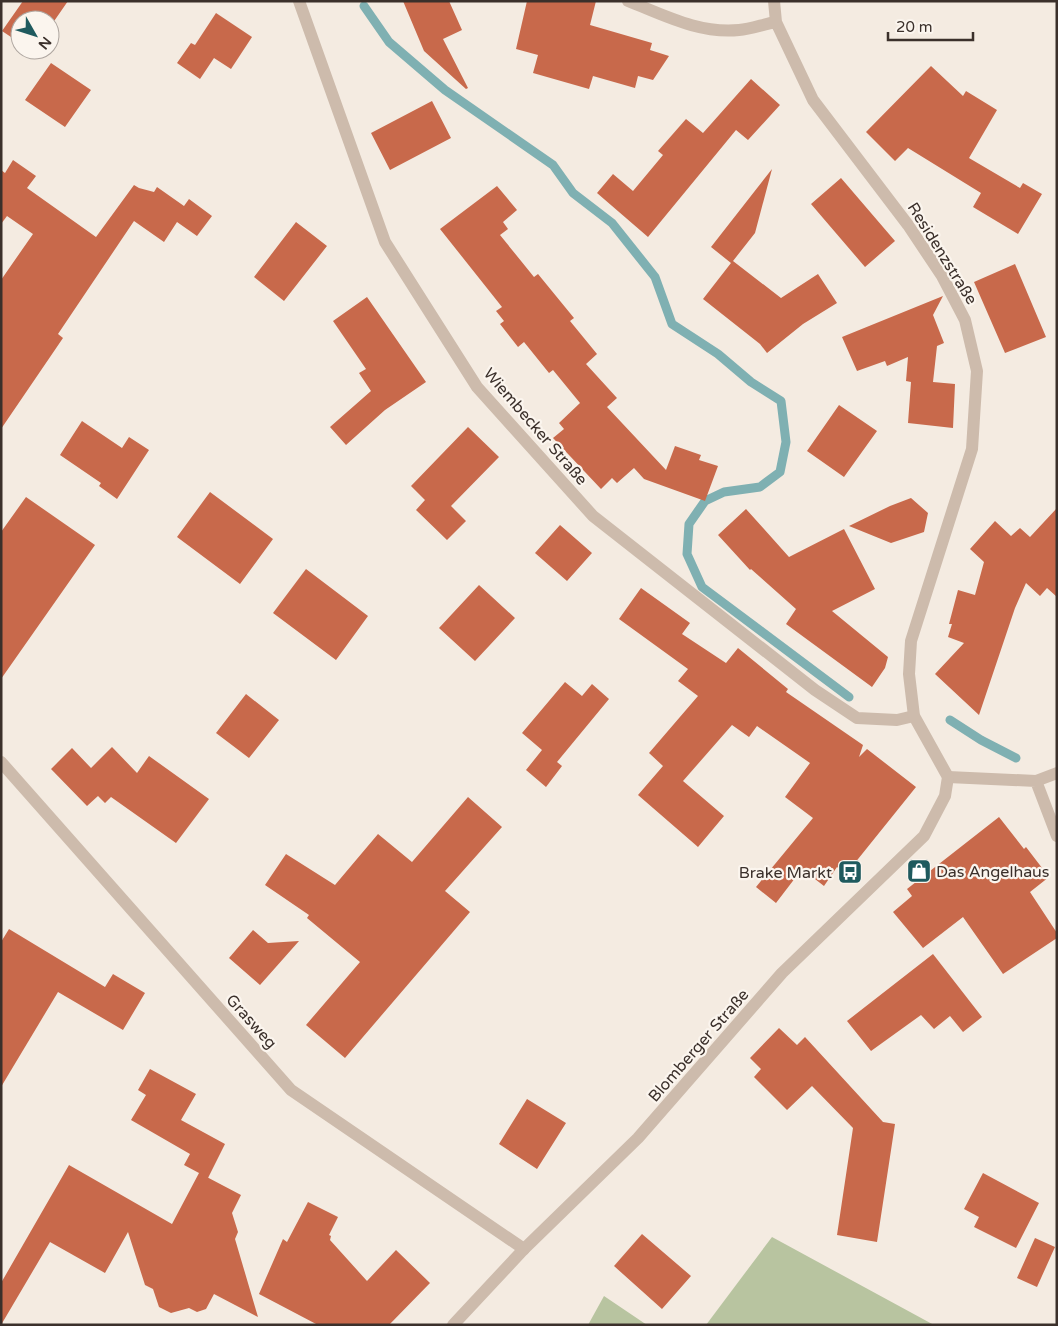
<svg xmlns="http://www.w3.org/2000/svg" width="1058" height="1326" font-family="'Varela Round',sans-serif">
<rect width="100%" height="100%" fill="#f4ebe1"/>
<path fill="#b8c4a0" d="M 772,1237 L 934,1325 L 706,1325 Z
M 604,1296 L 647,1325 L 588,1325 Z"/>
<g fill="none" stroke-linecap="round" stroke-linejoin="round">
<path stroke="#7fb0b2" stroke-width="9" d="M 364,6 L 389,42 L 445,90 L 553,165 L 573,193 L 612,223 L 655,277 L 672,324 L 718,354 L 751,382 L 781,401 L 786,442 L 780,472 L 760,487 L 724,492 L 705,501 L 689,524 L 687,554 L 702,587 L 849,697
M 950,720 L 981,740 L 1016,758"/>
</g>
<path fill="#c8694b" d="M 23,1 L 68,1 L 50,27 L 50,20 L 20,20 L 20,43 L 2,31 Z
M 403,1 L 449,1 L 462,30 L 443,39 L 468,88 L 466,89 L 424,51 Z
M 527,1 L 596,1 L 590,25 L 652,43 L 650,50 L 669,56 L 653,80 L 638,76 L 635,88 L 593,76 L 589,89 L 533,73 L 538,55 L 516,49 Z
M 216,13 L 252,37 L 231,69 L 214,58 L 200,79 L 177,63 L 191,43 L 195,45 Z
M 51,63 L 91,90 L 65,127 L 25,100 Z
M 931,66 L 963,96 L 966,91 L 997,110 L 969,158 L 1020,188 L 1023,183 L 1042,194 L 1018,234 L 973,207 L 981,193 L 908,148 L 895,161 L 866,132 Z
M 751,79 L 780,105 L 748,140 L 736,130 L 648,237 L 597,193 L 613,174 L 633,191 L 663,155 L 658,151 L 686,119 L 703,133 Z
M 432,101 L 451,138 L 390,170 L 371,133 Z
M 13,160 L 36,176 L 27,188 L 96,237 L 134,185 L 139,188 L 154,192 L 157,187 L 184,206 L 189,199 L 212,216 L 197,236 L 177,222 L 164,242 L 134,221 L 58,334 L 63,338 L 1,429 L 1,280 L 33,234 L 7,216 L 1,224 L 1,170 L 5,173 Z
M 772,169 L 755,233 L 733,261 L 781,298 L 818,274 L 837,303 L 803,324 L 767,353 L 760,344 L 703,299 L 731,263 L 711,247 Z
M 841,178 L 895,241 L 865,267 L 811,204 Z
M 497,186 L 517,210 L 503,222 L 508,229 L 500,235 L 534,277 L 538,274 L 574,318 L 570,321 L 597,354 L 586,364 L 617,398 L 607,407 L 666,470 L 675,446 L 701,455 L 699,460 L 718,466 L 705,501 L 644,479 L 634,468 L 617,483 L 612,478 L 601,489 L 553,438 L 564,429 L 559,423 L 580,403 L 553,370 L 549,373 L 524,342 L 518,347 L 500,324 L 504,321 L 496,311 L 502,307 L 440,229 Z
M 296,222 L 327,246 L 284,301 L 254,277 Z
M 1015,264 L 1046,337 L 1005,353 L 974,282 Z
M 943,296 L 933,315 L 944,343 L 937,346 L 933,382 L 955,384 L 953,428 L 908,423 L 911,382 L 906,381 L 908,357 L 887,366 L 885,361 L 857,371 L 842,337 Z
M 367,297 L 426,382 L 385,410 L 346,445 L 330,427 L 371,391 L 359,373 L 366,369 L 333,321 Z
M 839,405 L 877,431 L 844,477 L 807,451 Z
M 82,421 L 122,448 L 129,437 L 149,450 L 117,499 L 99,486 L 101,483 L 60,455 Z
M 468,427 L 499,457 L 451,506 L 466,521 L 447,540 L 416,510 L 425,500 L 411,486 Z
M 210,492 L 273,539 L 240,584 L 177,537 Z
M 26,497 L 95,545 L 1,679 L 1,532 Z
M 911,498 L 928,513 L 924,532 L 891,543 L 849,526 L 890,506 Z
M 1057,508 L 1057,597 L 1047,588 L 1040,596 L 1026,583 L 1015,608 L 979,715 L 935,674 L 964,643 L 948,637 L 952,624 L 949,624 L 958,590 L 975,595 L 984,562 L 970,549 L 995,521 L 1011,536 L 1020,528 L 1030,537 Z
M 746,509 L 789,557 L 844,529 L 875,589 L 832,611 L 888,657 L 885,668 L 872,687 L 786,624 L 796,609 L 751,569 L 750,570 L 718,535 Z
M 560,525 L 592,553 L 567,581 L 535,553 Z
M 306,569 L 368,616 L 336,660 L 273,613 Z
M 479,585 L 515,618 L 475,661 L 439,628 Z
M 641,588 L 690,623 L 682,634 L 726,663 L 738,648 L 788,689 L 786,692 L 863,745 L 859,757 L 867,749 L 916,787 L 846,874 L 837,867 L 824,886 L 802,869 L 776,903 L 756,887 L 813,818 L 785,797 L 810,763 L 757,726 L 749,737 L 732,725 L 683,781 L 724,816 L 698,847 L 638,795 L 663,766 L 649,753 L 698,696 L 678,681 L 688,669 L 619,619 Z
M 565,682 L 582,696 L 592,684 L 609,699 L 557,762 L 562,766 L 546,787 L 526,770 L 542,750 L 522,733 Z
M 246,694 L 279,720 L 249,758 L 216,733 Z
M 112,747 L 137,773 L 149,756 L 209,799 L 176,843 L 111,797 L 105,803 L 98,796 L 87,806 L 51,769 L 72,748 L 91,768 Z
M 468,797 L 502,827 L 445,891 L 470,912 L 345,1058 L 306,1025 L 360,962 L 307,918 L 309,915 L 265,885 L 286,854 L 335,885 L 378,834 L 412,862 Z
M 999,817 L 1024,849 L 1026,847 L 1049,877 L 1030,892 L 1057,933 L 1057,938 L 1003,974 L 963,917 L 923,948 L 893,912 L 912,896 L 907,889 Z
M 9,929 L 105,987 L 113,974 L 145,993 L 123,1030 L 58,992 L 1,1087 L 1,942 Z
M 253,930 L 268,943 L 299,941 L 260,985 L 229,958 Z
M 933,954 L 982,1017 L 963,1032 L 950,1016 L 934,1029 L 921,1015 L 871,1051 L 847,1021 Z
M 779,1028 L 797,1045 L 805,1037 L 883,1122 L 895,1124 L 877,1242 L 837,1235 L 853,1128 L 812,1086 L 787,1110 L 754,1077 L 761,1069 L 750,1058 Z
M 150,1069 L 196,1094 L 181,1120 L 225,1144 L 208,1178 L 203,1175 L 241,1195 L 232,1213 L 238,1232 L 235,1239 L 258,1317 L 214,1294 L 206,1309 L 197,1312 L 189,1308 L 171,1313 L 159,1307 L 153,1289 L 145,1285 L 128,1232 L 105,1273 L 50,1242 L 1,1325 L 1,1283 L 69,1165 L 172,1224 L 199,1173 L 184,1165 L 190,1154 L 131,1120 L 146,1095 L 138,1090 Z
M 527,1099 L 566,1123 L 537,1169 L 499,1144 Z
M 983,1173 L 1039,1203 L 1016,1248 L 974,1227 L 979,1217 L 964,1209 Z
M 308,1202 L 338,1217 L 329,1235 L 331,1236 L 330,1240 L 367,1281 L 396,1250 L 430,1283 L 389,1325 L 318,1325 L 259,1294 L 283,1239 L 287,1242 Z
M 642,1234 L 691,1276 L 662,1309 L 614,1266 Z
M 1035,1238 L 1055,1247 L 1037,1287 L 1017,1278 Z"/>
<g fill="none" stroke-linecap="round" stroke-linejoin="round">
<path stroke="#cdbbac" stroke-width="12" d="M 299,1 L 385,242 L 477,387 L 593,516 L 815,690 L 857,718 L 897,720 L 914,716
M 1,762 L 291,1090 L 524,1249
M 948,777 L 1036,781 L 1057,773
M 1036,781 L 1057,836"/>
<path stroke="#cdbbac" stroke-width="12" d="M 628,1 C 664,15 699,34 739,30 C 751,29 764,24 776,22
M 453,1325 L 524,1249 L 638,1138 L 782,973 L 924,836 L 945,796 L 948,777 L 914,716 L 909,674 L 911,641 L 972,449 L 977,371 L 965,320 L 942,276 L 908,225 L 813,100 L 776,22 L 774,1"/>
</g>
<defs>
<symbol id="shop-square" viewBox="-11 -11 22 22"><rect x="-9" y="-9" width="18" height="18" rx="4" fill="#1f5a5e" stroke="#fbf5ee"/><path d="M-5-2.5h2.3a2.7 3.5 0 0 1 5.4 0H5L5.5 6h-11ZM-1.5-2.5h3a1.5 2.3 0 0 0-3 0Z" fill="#fff"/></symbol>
<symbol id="bus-square" viewBox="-11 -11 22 22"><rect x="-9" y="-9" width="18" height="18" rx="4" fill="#1f5a5e" stroke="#fbf5ee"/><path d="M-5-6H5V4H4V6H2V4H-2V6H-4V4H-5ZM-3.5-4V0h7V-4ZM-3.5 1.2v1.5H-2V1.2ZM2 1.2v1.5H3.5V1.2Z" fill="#fff"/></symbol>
</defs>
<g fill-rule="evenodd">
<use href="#shop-square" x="905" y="857" width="28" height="28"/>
<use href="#bus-square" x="836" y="858" width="28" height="28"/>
</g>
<g text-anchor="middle" stroke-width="4.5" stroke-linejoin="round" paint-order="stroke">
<g font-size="16" fill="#3b302b" stroke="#fbf5ee">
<text transform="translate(943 253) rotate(58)" y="6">Residenzstraße</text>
<text transform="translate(536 426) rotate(49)" y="6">Wiembecker Straße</text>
<text transform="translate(252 1021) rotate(48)" y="6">Grasweg</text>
<text transform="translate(698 1045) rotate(-49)" y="6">Blomberger Straße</text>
</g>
<g font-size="16" fill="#3b302b" stroke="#fbf5ee" text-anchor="start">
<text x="936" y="877">Das Angelhaus</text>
<text x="832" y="878" text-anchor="end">Brake Markt</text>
</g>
</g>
<rect width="1058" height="1326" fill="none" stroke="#3b302b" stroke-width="5"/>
<g transform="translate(35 35) rotate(129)"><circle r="24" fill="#fbf5ee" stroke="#aea6a0"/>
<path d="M0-4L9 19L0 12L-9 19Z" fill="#1f5a5e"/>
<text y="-8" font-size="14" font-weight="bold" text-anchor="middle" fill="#3b302b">N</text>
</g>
<path d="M888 32v8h85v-8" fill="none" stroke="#3b302b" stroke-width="2.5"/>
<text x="896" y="32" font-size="15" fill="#3b302b" stroke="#fbf5ee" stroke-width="4" paint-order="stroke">20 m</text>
</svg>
